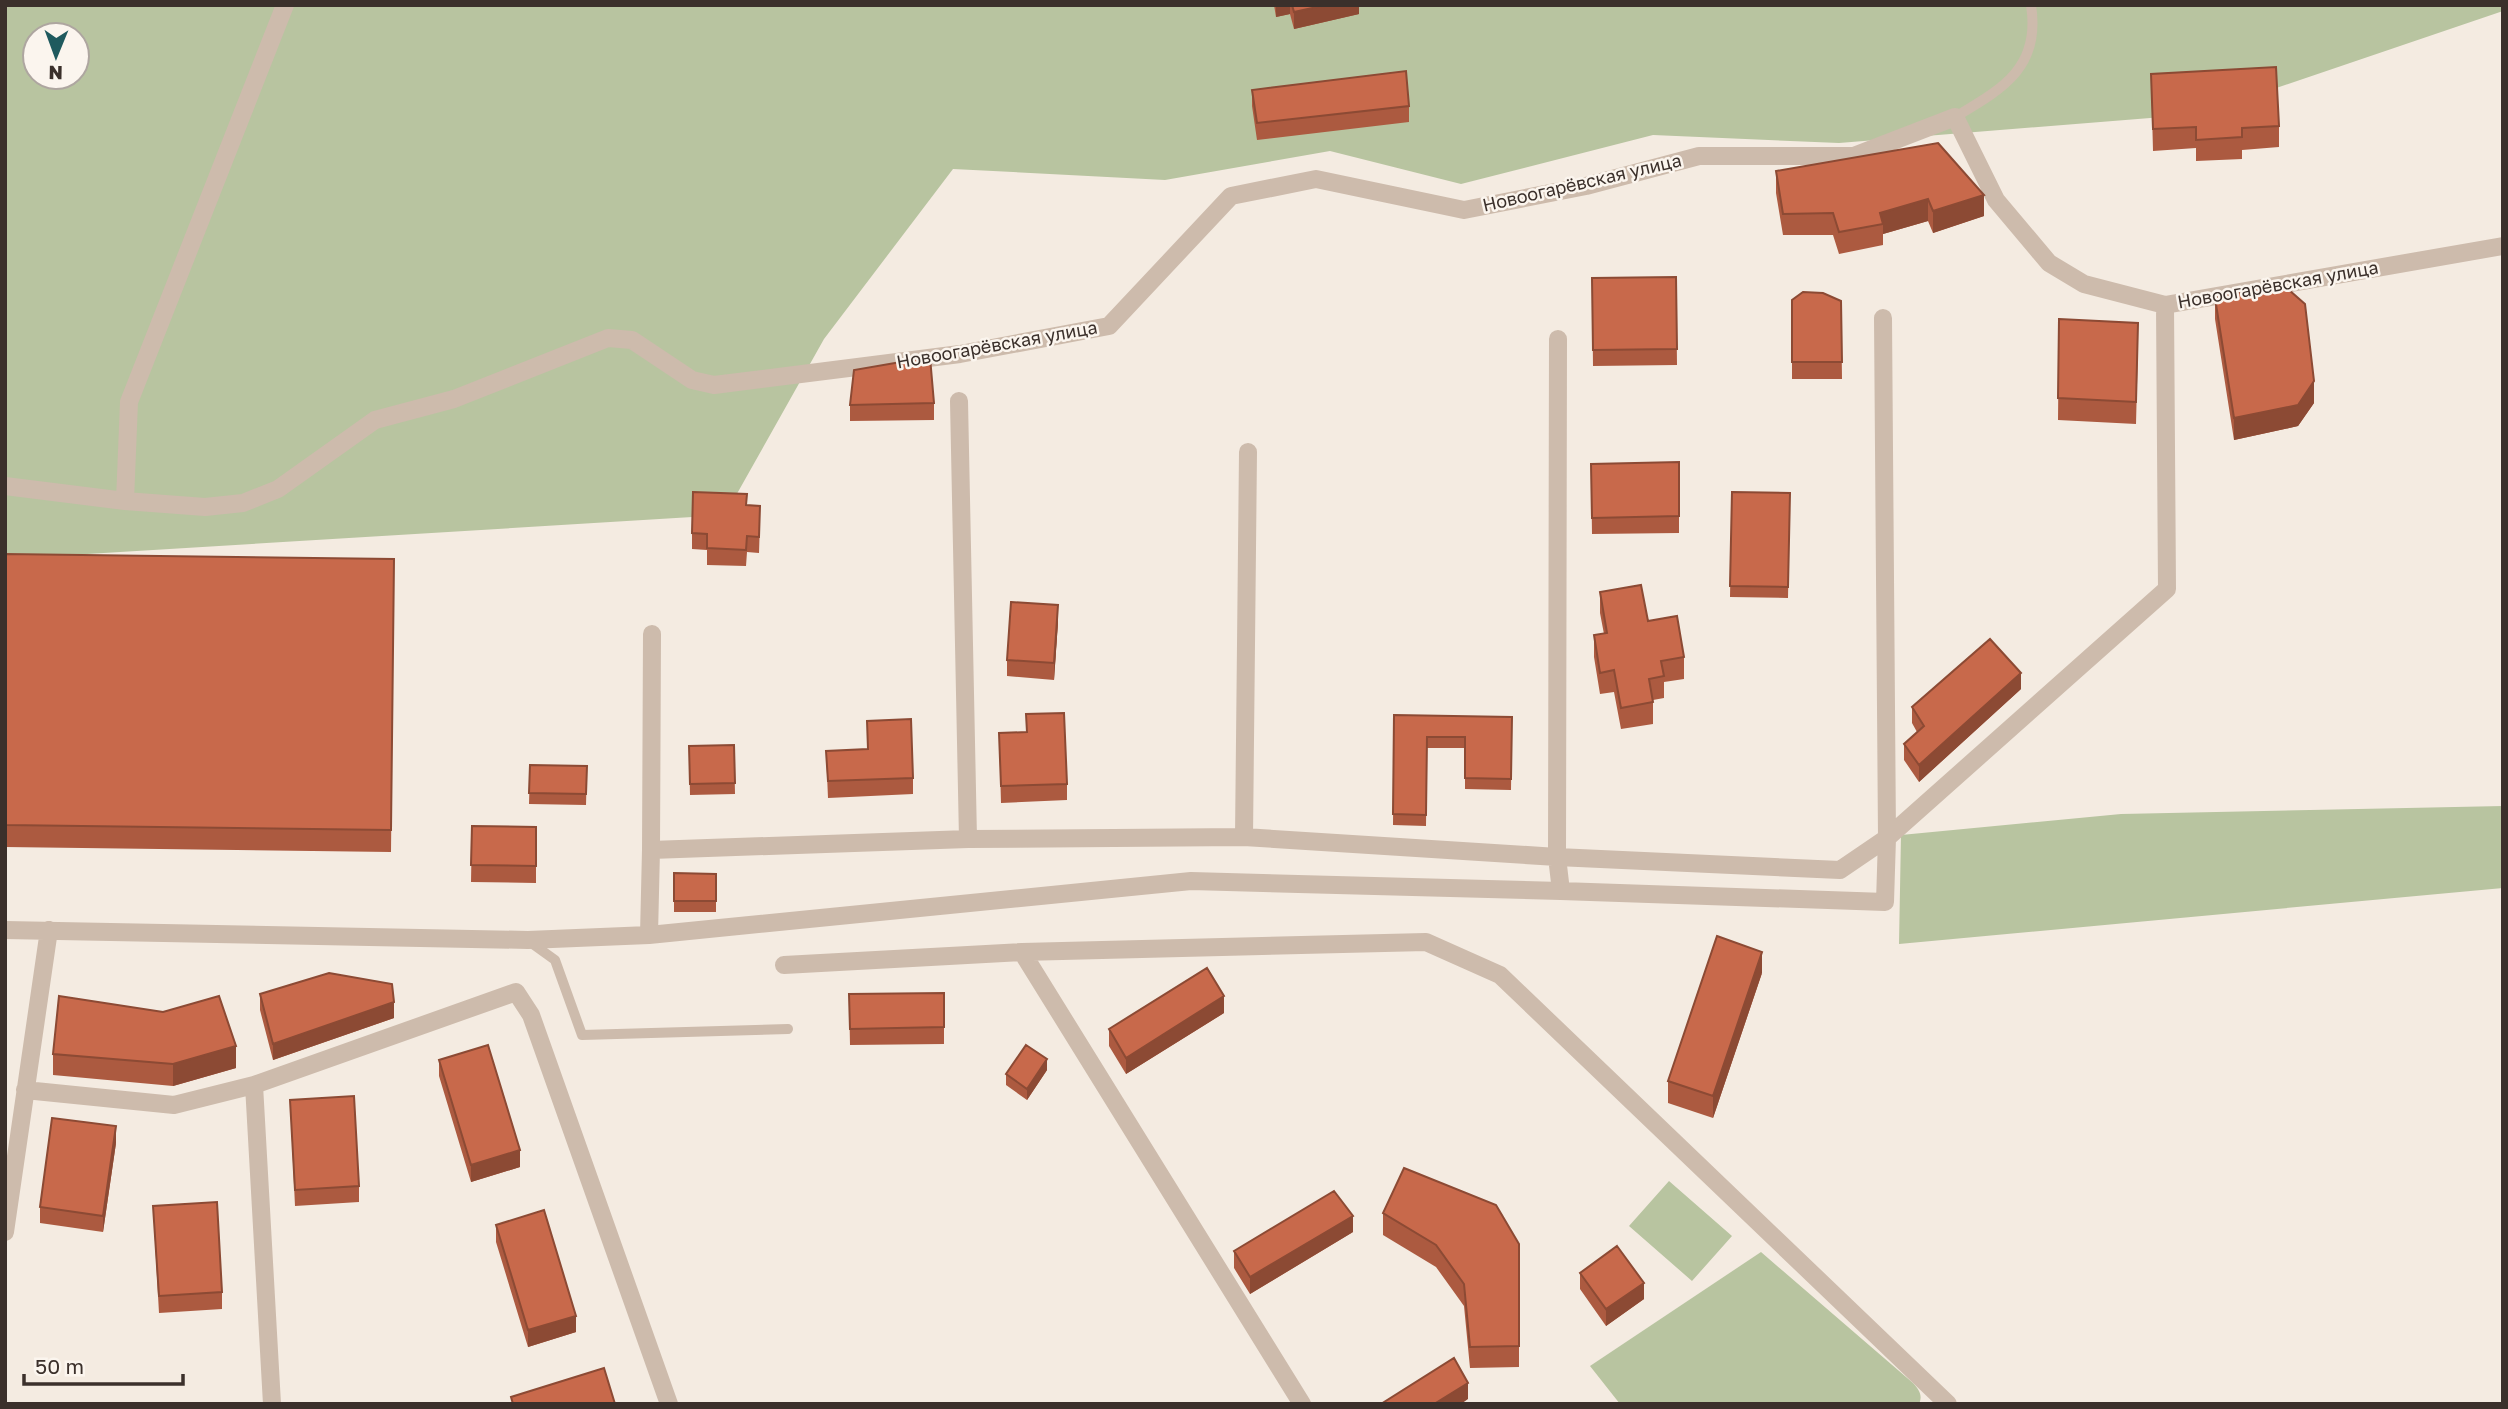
<svg xmlns="http://www.w3.org/2000/svg" width="2508" height="1409" font-family="'Golos Text',sans-serif">
<rect width="100%" height="100%" fill="#f4ebe1"/>
<path fill="#b8c4a0" fill-rule="evenodd" d="M 5,5 L 2503,5 L 2503,11 L 2200,114 L 1839,143 L 1653,135 L 1461,184 L 1330,151 L 1165,180 L 953,169 L 824,339 L 725,515 L 5,559 ZM 35,35 L 77,35 L 77,77 L 35,77 Z
M 2503,806 L 2503,888 L 1899,944 L 1901,835 L 2121,814 Z
M 1669,1181 L 1732,1236 L 1692,1281 L 1629,1226 Z
M 1761,1252 L 1913,1383 C 1919,1390 1923,1395 1919,1404 L 1620,1404 L 1590,1366 Z"/>
<g fill="none" stroke-linecap="round" stroke-linejoin="round">
<path stroke="#cdbbac" stroke-width="10" d="M 1955,117 C 2002,89 2041,68 2031,5
M 530,942 L 555,960 L 582,1035 L 788,1029"/>
<path stroke="#cdbbac" stroke-width="18" d="M 1883,318 L 1887,838 L 2167,589 L 2165,305
M 959,401 L 968,839
M 5,486 L 125,501 L 205,507 L 243,503 L 278,489 L 375,420 L 454,399 L 608,338 L 632,340 L 692,380 L 714,385 L 960,354 L 1109,326 L 1231,196 L 1316,179 L 1464,210 L 1586,186 L 1699,156 L 1854,156 L 1955,117 L 1996,200 L 2049,263 L 2084,284 L 2165,305 L 2503,246
M 125,501 L 129,402 L 285,5
M 652,634 L 651,850 L 968,839 L 1244,837 L 1557,857 L 1840,870 L 1887,838
M 1244,837 L 1248,452
M 1561,891 L 1885,902 L 1887,838
M 5,930 L 528,940 L 649,935 L 1191,881 L 1561,891 L 1557,857 L 1558,339
M 649,935 L 651,850
M 1022,952 L 1426,942 L 1500,975 L 1948,1404
M 784,965 L 1022,952 L 1302,1404
M 254,1085 L 272,1404
M 25,1090 L 174,1105 L 254,1085 L 516,992 L 531,1015 L 669,1404
M 5,1232 L 49,930"/>
</g>
<path fill="#ac5a40" d="M 1274,5 L 1359,5 L 1359,14 L 1294,29 L 1290,14 L 1276,17 Z
M 2151,74 L 2279,126 L 2279,147 L 2242,150 L 2242,159 L 2196,161 L 2196,148 L 2153,151 Z
M 1252,90 L 1409,106 L 1409,122 L 1257,140 L 1252,106 Z
M 1938,143 L 1984,216 L 1933,233 L 1928,221 L 1883,234 L 1883,245 L 1839,254 L 1833,235 L 1783,235 L 1776,193 L 1776,171 Z
M 1676,277 L 1677,365 L 1593,366 L 1592,278 Z
M 2215,298 L 2314,403 L 2298,426 L 2234,440 L 2215,319 Z
M 1792,300 L 1841,301 L 1842,379 L 1792,379 Z
M 2059,319 L 2138,345 L 2136,424 L 2058,420 Z
M 934,403 L 934,420 L 850,421 L 850,405 Z
M 1679,462 L 1679,533 L 1592,534 L 1591,464 Z
M 1732,492 L 1790,493 L 1788,598 L 1730,597 Z
M 747,505 L 760,522 L 759,553 L 747,552 L 746,566 L 707,565 L 707,550 L 692,549 L 692,533 Z
M 5,554 L 394,559 L 391,852 L 5,847 Z
M 1600,592 L 1648,621 L 1684,657 L 1684,679 L 1664,682 L 1664,698 L 1653,700 L 1653,724 L 1621,729 L 1614,692 L 1600,694 L 1594,657 L 1594,635 L 1604,634 L 1600,613 Z
M 1058,622 L 1054,680 L 1007,676 L 1007,660 Z
M 2021,689 L 1919,782 L 1904,760 L 1904,744 L 1917,732 L 1912,723 L 1912,707 Z
M 1026,714 L 1067,784 L 1067,800 L 1001,803 L 999,733 L 1026,732 Z
M 1394,715 L 1512,717 L 1511,790 L 1465,789 L 1465,748 L 1427,748 L 1426,826 L 1393,825 Z
M 867,721 L 913,778 L 913,794 L 828,798 L 826,751 L 867,749 Z
M 734,745 L 735,794 L 690,795 L 689,746 Z
M 530,765 L 587,766 L 586,805 L 529,804 Z
M 472,826 L 536,827 L 536,883 L 471,882 Z
M 674,873 L 716,874 L 716,912 L 674,912 Z
M 1762,973 L 1713,1118 L 1668,1103 L 1668,1081 Z
M 944,993 L 944,1044 L 850,1045 L 849,994 Z
M 260,994 L 394,1018 L 273,1060 L 260,1010 Z
M 1224,1013 L 1126,1074 L 1109,1046 L 1109,1029 Z
M 53,1054 L 236,1068 L 173,1086 L 53,1075 Z
M 439,1060 L 520,1167 L 471,1182 L 439,1076 Z
M 1047,1070 L 1027,1100 L 1006,1085 L 1006,1074 Z
M 290,1100 L 359,1186 L 359,1202 L 295,1206 Z
M 116,1143 L 103,1232 L 40,1223 L 40,1207 Z
M 153,1206 L 222,1292 L 222,1309 L 159,1313 Z
M 1383,1213 L 1519,1244 L 1519,1367 L 1470,1368 L 1464,1306 L 1436,1267 L 1383,1235 Z
M 496,1225 L 576,1332 L 528,1347 L 496,1242 Z
M 1353,1232 L 1250,1294 L 1234,1268 L 1234,1251 Z
M 1580,1273 L 1644,1299 L 1606,1326 L 1580,1289 Z"/>
<path fill="#8c4a34" d="M 1276,5 L 1290,5 L 1290,14 L 1276,17 Z
M 1326,5 L 1359,5 L 1359,14 L 1294,29 L 1294,12 Z
M 1984,195 L 1984,216 L 1933,233 L 1933,211 Z
M 1928,199 L 1928,221 L 1883,234 L 1883,224 L 1880,213 Z
M 2314,381 L 2314,403 L 2298,426 L 2234,440 L 2234,418 Z
M 1058,605 L 1058,622 L 1054,680 L 1054,663 Z
M 2021,673 L 2021,689 L 1919,782 L 1919,765 Z
M 1762,952 L 1762,973 L 1713,1118 L 1713,1096 Z
M 1224,996 L 1224,1013 L 1126,1074 L 1126,1058 Z
M 394,1002 L 394,1018 L 273,1060 L 273,1044 Z
M 236,1046 L 236,1068 L 173,1086 L 173,1064 Z
M 1047,1059 L 1047,1070 L 1027,1100 L 1027,1089 Z
M 116,1126 L 116,1143 L 103,1232 L 103,1216 Z
M 520,1150 L 520,1167 L 471,1182 L 471,1165 Z
M 1353,1216 L 1353,1232 L 1250,1294 L 1250,1277 Z
M 1644,1283 L 1644,1299 L 1606,1326 L 1606,1309 Z
M 576,1316 L 576,1332 L 528,1347 L 528,1330 Z
M 1468,1383 L 1468,1399 L 1461,1404 L 1434,1404 Z"/>
<path fill="#c8694b" stroke="#8c4a34" stroke-width="2" d="M 1292,5 L 1326,5 L 1294,12 Z
M 2276,67 L 2279,126 L 2242,128 L 2242,137 L 2196,140 L 2196,127 L 2153,129 L 2151,74 Z
M 1406,71 L 1409,106 L 1257,123 L 1252,90 Z
M 1938,143 L 1984,195 L 1933,211 L 1928,199 L 1880,213 L 1883,224 L 1839,232 L 1833,213 L 1783,214 L 1776,171 Z
M 1676,277 L 1677,349 L 1593,350 L 1592,278 Z
M 2281,283 L 2305,304 L 2314,381 L 2298,405 L 2234,418 L 2215,298 Z
M 1803,292 L 1823,293 L 1841,301 L 1842,362 L 1792,362 L 1792,300 Z
M 2059,319 L 2138,323 L 2136,402 L 2058,398 Z
M 930,357 L 934,403 L 850,405 L 854,370 Z
M 1679,462 L 1679,516 L 1592,518 L 1591,464 Z
M 693,492 L 747,494 L 746,505 L 760,506 L 759,537 L 747,536 L 746,550 L 707,548 L 707,534 L 692,533 Z
M 1732,492 L 1790,493 L 1788,587 L 1730,586 Z
M 5,554 L 394,559 L 391,830 L 5,825 Z
M 1641,585 L 1648,621 L 1677,616 L 1684,657 L 1661,661 L 1664,676 L 1649,679 L 1653,702 L 1621,708 L 1614,670 L 1600,673 L 1594,635 L 1607,633 L 1600,592 Z
M 1011,602 L 1058,605 L 1054,663 L 1007,660 Z
M 1990,639 L 2021,673 L 1919,765 L 1904,744 L 1924,726 L 1912,707 Z
M 1064,713 L 1067,784 L 1001,786 L 999,733 L 1027,732 L 1026,714 Z
M 1394,715 L 1512,717 L 1511,779 L 1465,778 L 1465,737 L 1427,737 L 1426,815 L 1393,814 Z
M 911,719 L 913,778 L 828,781 L 826,751 L 868,749 L 867,721 Z
M 734,745 L 735,783 L 690,784 L 689,746 Z
M 530,765 L 587,766 L 586,794 L 529,793 Z
M 472,826 L 536,827 L 536,866 L 471,865 Z
M 674,873 L 716,874 L 716,901 L 674,901 Z
M 1717,936 L 1762,952 L 1713,1096 L 1668,1081 Z
M 1207,968 L 1224,996 L 1126,1058 L 1109,1029 Z
M 329,973 L 392,984 L 394,1002 L 273,1044 L 260,994 Z
M 944,993 L 944,1027 L 850,1029 L 849,994 Z
M 59,996 L 163,1012 L 219,996 L 236,1046 L 173,1064 L 53,1054 Z
M 488,1045 L 520,1150 L 471,1165 L 439,1060 Z
M 1026,1045 L 1047,1059 L 1027,1089 L 1006,1074 Z
M 354,1096 L 359,1186 L 295,1190 L 290,1100 Z
M 52,1118 L 116,1126 L 103,1216 L 40,1207 Z
M 1404,1168 L 1496,1205 L 1519,1244 L 1519,1346 L 1470,1347 L 1464,1284 L 1436,1245 L 1383,1213 Z
M 1334,1191 L 1353,1216 L 1250,1277 L 1234,1251 Z
M 217,1202 L 222,1292 L 159,1296 L 153,1206 Z
M 544,1210 L 576,1316 L 528,1330 L 496,1225 Z
M 1617,1246 L 1644,1283 L 1606,1309 L 1580,1273 Z
M 1454,1358 L 1468,1383 L 1434,1404 L 1381,1404 Z
M 604,1368 L 615,1404 L 513,1404 L 511,1397 Z"/>
<g text-anchor="middle" stroke-width="5" stroke-linejoin="round" paint-order="stroke">
<g font-size="18" fill="#3b302b" stroke="#fbf5ee">
<text transform="translate(1582 183) rotate(-13)" y="6">Новоогарёвская улица</text>
<text transform="translate(2278 285) rotate(-10)" y="6">Новоогарёвская улица</text>
<text transform="translate(997 345) rotate(-10)" y="6">Новоогарёвская улица</text>
</g>
</g>
<rect width="2508" height="1409" fill="none" stroke="#3b302b" stroke-width="14"/>
<g transform="translate(56 56) rotate(181)"><circle r="33" fill="#fbf5ee" stroke="#aea6a0" stroke-width="2"/>
<path d="M0-5L12 26L0 18L-12 26Z" fill="#1f5a5e"/>
<text y="-10" font-size="19" font-weight="bold" text-anchor="middle" fill="#3b302b">N</text>
</g>
<path d="M24 1374v10h159v-10" fill="none" stroke="#3b302b" stroke-width="3.5"/>
<text x="35" y="1374" font-size="21" fill="#3b302b" stroke="#fbf5ee" stroke-width="5" paint-order="stroke">50 m</text>
</svg>
